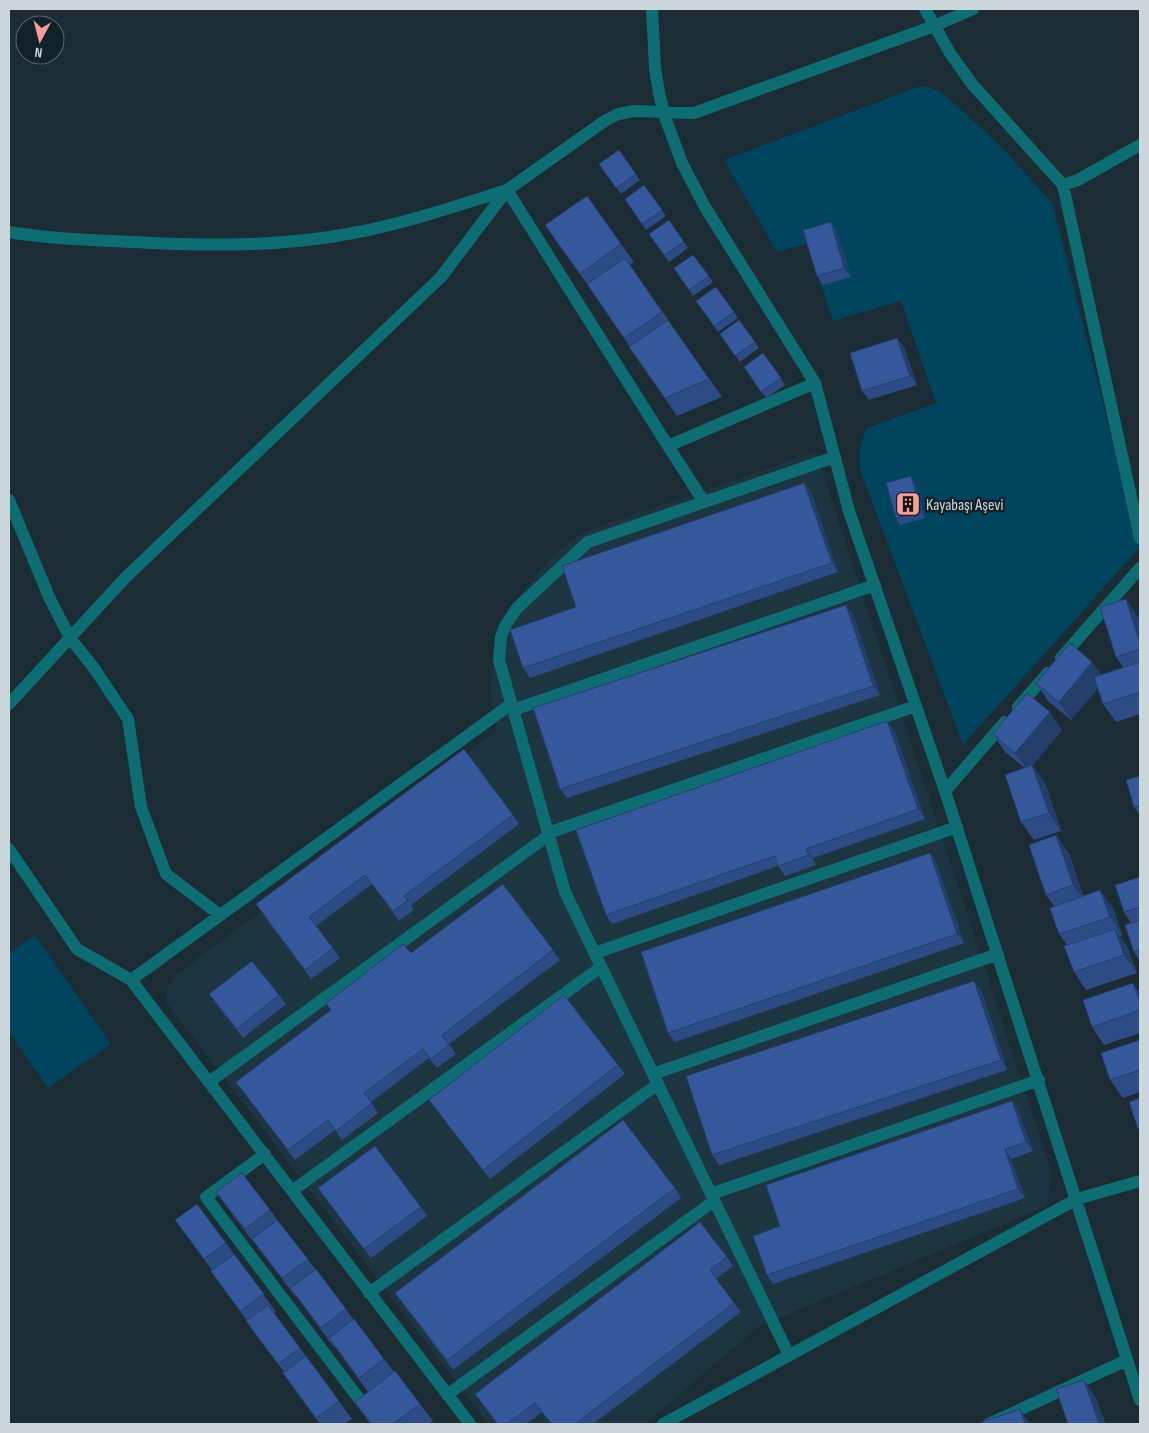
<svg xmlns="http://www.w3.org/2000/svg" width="1149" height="1433" font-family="'Sofia Sans Condensed',sans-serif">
<rect width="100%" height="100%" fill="#1b2c34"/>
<path fill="#1d3541" d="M 816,452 L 1052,1173 L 1047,1206 L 758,1327 L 645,1424 L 488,1424 L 166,1002 L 168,986 L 179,973 L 497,730 L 491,696 L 491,679 L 497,642 L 513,605 L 542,568 L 561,549 L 582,533 Z"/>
<path fill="#00445e" d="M 925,86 L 940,91 L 974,121 L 1006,152 L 1053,204 L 1139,548 L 963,745 L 861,472 C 858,456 860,443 867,428 L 936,403 L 901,301 L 833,321 L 807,244 L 777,252 L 724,160 L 918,87 Z
M 35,935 L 111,1044 L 48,1088 L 9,1032 L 9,953 Z"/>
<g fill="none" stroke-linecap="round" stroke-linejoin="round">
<path stroke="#0d6d72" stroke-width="12" d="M 652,9 L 655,68 L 659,93 L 665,117 L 682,163 L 705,207 L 815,383 L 849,511 L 945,791 L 1140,1400
M 925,9 L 950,53 L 972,84 L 1063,185 L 1140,538
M 1063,185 L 1078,180 L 1140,145
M 9,232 C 50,239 92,240 134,242 C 207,246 281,247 353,233 C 406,223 456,206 507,190
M 668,446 L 815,383
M 9,500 L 49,597 L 70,638 L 94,668 L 128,719 L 141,807 L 166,874 L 220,915
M 704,502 L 668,446 L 507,190 L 606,120 L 618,114 L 634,111 L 694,113 L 934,26 L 973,9
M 1061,658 L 1140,568
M 9,704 L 126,577 L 441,277 L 507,190
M 1018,707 L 1048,673
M 513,710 L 875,585
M 945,791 L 1005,722
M 548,833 L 916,706
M 9,849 L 77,949 L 131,980 L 470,1424
M 595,953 L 957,827
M 131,980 L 511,704
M 653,1074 L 998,954
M 209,1082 L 549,835
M 265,1154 L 206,1197 L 366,1408
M 292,1191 L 601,967
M 711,1194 L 1039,1080
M 369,1293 L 658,1084
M 789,1355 L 565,892 L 499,660 L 501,637 L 505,626 L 517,608 L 588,542 L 835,457
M 447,1395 L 714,1201
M 663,1424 L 1077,1199 L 1140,1181
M 989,1424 L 1127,1360"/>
</g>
<path fill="#2d4c85" d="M 619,150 L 640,180 L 621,194 L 599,164 Z
M 644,185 L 666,216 L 646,230 L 625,199 Z
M 587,196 L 634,262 L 630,265 L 722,397 L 677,416 L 587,284 L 545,225 Z
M 669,220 L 688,248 L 669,262 L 649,234 Z
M 831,222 L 837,232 L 851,277 L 823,285 L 817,276 Z
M 693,255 L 713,282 L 693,296 L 674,268 Z
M 716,287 L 738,318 L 718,332 L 696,301 Z
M 739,320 L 759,348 L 740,362 L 720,334 Z
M 904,347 L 917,385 L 869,400 L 862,391 Z
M 763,353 L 785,385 L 766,398 L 744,367 Z
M 911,476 L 915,483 L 925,518 L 900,525 L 896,518 Z
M 804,483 L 811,492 L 838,572 L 530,678 L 523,668 Z
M 853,614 L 880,695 L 567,798 L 560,789 Z
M 1138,617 L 1140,623 L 1140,714 L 1116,722 L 1103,704 L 1098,688 L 1071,720 L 1048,701 L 1036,683 L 1101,675 L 1124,668 L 1116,657 Z
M 894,730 L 925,819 L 813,858 L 816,865 L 785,876 L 778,866 L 612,924 L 606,915 Z
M 1062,730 L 1032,766 L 1045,783 L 1061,831 L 1034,840 L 1021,822 L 1025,768 L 1005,752 L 993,734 Z
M 1140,776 L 1140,815 L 1134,807 Z
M 513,815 L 519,824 L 411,905 L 414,910 L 399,921 L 372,884 L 316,926 L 340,958 L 311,979 L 262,913 Z
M 930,853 L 936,862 L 964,943 L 675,1042 L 668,1033 Z
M 1069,853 L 1083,896 L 1113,908 L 1122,935 L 1120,936 L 1127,947 L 1137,973 L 1086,990 L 1074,972 L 1067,945 L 1059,934 L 1054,906 L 1046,895 Z
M 1140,877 L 1140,961 L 1134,952 L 1131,923 L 1124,912 Z
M 553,950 L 560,960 L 449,1044 L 456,1054 L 437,1068 L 429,1058 L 371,1102 L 378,1113 L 342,1140 L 335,1130 L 295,1160 L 236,1082 L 331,1010 L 326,1003 L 411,953 Z
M 981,990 L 1007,1070 L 719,1165 L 712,1155 Z
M 1140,993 L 1140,1033 L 1104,1045 L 1092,1027 Z
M 209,994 L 279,995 L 286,1004 L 243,1038 L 216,1004 Z
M 1140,1040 L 1140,1092 L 1123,1098 L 1110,1080 Z
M 618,1065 L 625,1074 L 490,1179 L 429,1100 Z
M 1012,1101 L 1018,1110 L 1033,1151 L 1011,1159 L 1025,1198 L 773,1284 L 767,1275 L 780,1226 Z
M 318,1188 L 421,1207 L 427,1216 L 371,1258 Z
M 675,1188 L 681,1198 L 453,1370 L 395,1293 Z
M 216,1192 L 270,1210 L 384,1359 L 394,1372 L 420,1404 L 433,1421 L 429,1424 L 370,1424 L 355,1402 L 368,1392 L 334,1346 L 333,1346 L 296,1296 L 295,1296 L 229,1210 Z
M 175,1220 L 226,1243 L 276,1312 L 274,1313 L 352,1419 L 344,1424 L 320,1424 L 295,1391 L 283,1373 L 284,1372 L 259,1339 L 246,1321 L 247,1321 L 211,1271 L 212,1270 Z
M 727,1257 L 733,1266 L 716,1279 L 741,1312 L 593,1424 L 551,1424 L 542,1412 L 526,1424 L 497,1424 L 475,1394 Z"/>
<path fill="#243e6c" d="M 831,222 L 837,232 L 851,277 L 844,268 Z
M 897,338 L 904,347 L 917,385 L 910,376 Z
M 911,476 L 915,483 L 925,518 L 921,512 Z
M 804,483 L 811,492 L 838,572 L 832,563 Z
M 1126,599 L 1138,617 L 1140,623 L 1140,644 Z
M 846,605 L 853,614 L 880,695 L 873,686 Z
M 1092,662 L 1105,680 L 1071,720 L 1059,702 Z
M 1050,712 L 1062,730 L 1028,771 L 1015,753 Z
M 887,721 L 894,730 L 925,819 L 918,809 Z
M 1032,765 L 1045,783 L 1061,831 L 1049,813 Z
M 1056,835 L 1069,853 L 1086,903 L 1073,885 Z
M 806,849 L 813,858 L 816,865 L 809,855 Z
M 930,853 L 936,862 L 964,943 L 957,934 Z
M 1100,890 L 1113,908 L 1122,935 L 1110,917 Z
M 1115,929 L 1127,947 L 1137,973 L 1124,955 Z
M 974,981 L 981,990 L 1007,1070 L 1001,1060 Z
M 1133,983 L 1140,993 L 1140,1003 Z
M 1012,1101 L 1018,1110 L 1033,1151 L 1026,1142 Z
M 1005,1149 L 1011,1159 L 1025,1198 L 1018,1189 Z
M 1084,1380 L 1096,1398 L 1106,1424 L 1099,1424 Z
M 1020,1409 L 1030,1424 L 1025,1424 Z"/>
<path fill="#34589b" stroke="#243e6c" d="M 619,150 L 636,174 L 616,188 L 599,164 Z
M 644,185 L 662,210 L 642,224 L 625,199 Z
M 587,196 L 621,244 L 580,274 L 545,225 Z
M 669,220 L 684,242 L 664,255 L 649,234 Z
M 831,222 L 844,268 L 817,276 L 803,230 Z
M 693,255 L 709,276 L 689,290 L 674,268 Z
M 625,258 L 662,312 L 624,338 L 587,284 Z
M 716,287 L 734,312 L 714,326 L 696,301 Z
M 668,320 L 709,379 L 665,398 L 629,347 Z
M 739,320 L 755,342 L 735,356 L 720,334 Z
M 897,338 L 910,376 L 862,391 L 850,353 Z
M 763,353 L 781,378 L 761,392 L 744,367 Z
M 911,476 L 921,512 L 896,518 L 886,483 Z
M 804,483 L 832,563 L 523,668 L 510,630 L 576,607 L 562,566 Z
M 1126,599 L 1140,644 L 1140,649 L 1116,657 L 1100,607 Z
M 846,605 L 873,686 L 560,789 L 533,708 Z
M 1070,643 L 1092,662 L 1059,702 L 1036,683 Z
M 1140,662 L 1140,692 L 1103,704 L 1094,677 Z
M 1027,693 L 1050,712 L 1015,753 L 993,734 Z
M 887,721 L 918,809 L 806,849 L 809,855 L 778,866 L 775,856 L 606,915 L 576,830 Z
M 464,749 L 513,815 L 404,896 L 408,900 L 393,911 L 365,875 L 309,917 L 333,948 L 305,970 L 256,904 Z
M 1032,765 L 1049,813 L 1021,822 L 1005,775 Z
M 1140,776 L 1140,805 L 1134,807 L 1126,780 Z
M 1056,835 L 1073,885 L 1046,895 L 1029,845 Z
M 930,853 L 957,934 L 668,1033 L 641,952 Z
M 1140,877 L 1140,907 L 1124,912 L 1115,885 Z
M 503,884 L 553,950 L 442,1035 L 449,1045 L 431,1059 L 423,1049 L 364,1093 L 372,1103 L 336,1131 L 328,1120 L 288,1150 L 236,1082 L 331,1010 L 326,1003 L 403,944 L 411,953 Z
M 1100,890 L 1110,917 L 1059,934 L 1050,908 Z
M 1140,920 L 1140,950 L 1134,952 L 1125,925 Z
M 1115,929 L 1124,955 L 1074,972 L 1064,946 Z
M 252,961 L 279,995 L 237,1029 L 209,994 Z
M 974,981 L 1001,1060 L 712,1155 L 686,1076 Z
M 1133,983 L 1140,1003 L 1140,1010 L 1092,1027 L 1083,1000 Z
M 564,995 L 618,1065 L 483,1170 L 429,1100 Z
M 1140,1040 L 1140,1070 L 1110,1080 L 1101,1053 Z
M 1140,1098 L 1140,1128 L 1138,1129 L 1129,1102 Z
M 1012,1101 L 1026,1142 L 1005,1149 L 1018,1189 L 767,1275 L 753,1236 L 780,1226 L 766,1185 Z
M 623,1120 L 675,1188 L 447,1360 L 395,1293 Z
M 375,1146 L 421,1207 L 364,1249 L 318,1188 Z
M 242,1173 L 270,1210 L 245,1229 L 216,1192 Z
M 197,1204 L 226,1243 L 204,1259 L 175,1220 Z
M 277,1220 L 308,1259 L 282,1278 L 252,1239 Z
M 700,1222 L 727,1257 L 710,1270 L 734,1303 L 575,1424 L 552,1424 L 535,1403 L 507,1424 L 498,1424 L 475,1394 Z
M 234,1254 L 264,1294 L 240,1311 L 211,1271 Z
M 316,1269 L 346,1309 L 321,1328 L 290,1288 Z
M 268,1305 L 300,1348 L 278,1364 L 246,1321 Z
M 354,1319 L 384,1359 L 359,1378 L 329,1338 Z
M 306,1356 L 339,1401 L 316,1418 L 283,1373 Z
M 395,1371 L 420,1404 L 393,1424 L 372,1424 L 355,1402 Z
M 1084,1380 L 1099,1424 L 1068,1424 L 1056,1389 Z
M 1020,1409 L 1025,1424 L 983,1424 L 982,1422 Z"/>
<defs>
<symbol id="building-square" viewBox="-11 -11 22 22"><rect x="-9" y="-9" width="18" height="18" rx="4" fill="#f59b98" stroke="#11222a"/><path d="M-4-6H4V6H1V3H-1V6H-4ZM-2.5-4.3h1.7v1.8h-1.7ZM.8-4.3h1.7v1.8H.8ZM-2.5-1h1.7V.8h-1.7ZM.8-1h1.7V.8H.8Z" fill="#111"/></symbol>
</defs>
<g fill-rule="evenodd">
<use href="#building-square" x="894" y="490" width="28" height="28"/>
</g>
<g text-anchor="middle" stroke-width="5" stroke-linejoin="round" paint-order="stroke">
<g font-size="16" fill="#cbd6db" stroke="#11222a" text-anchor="start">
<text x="926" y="510">Kayabaşı Aşevi</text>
</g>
</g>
<rect width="1149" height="1433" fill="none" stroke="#cbd6db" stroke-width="20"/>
<g transform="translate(40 40) rotate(187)"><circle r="24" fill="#11222a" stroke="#5b6a71"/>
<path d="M0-4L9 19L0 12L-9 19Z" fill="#f59b98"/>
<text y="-8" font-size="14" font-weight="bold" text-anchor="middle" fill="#cbd6db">N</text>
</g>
</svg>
